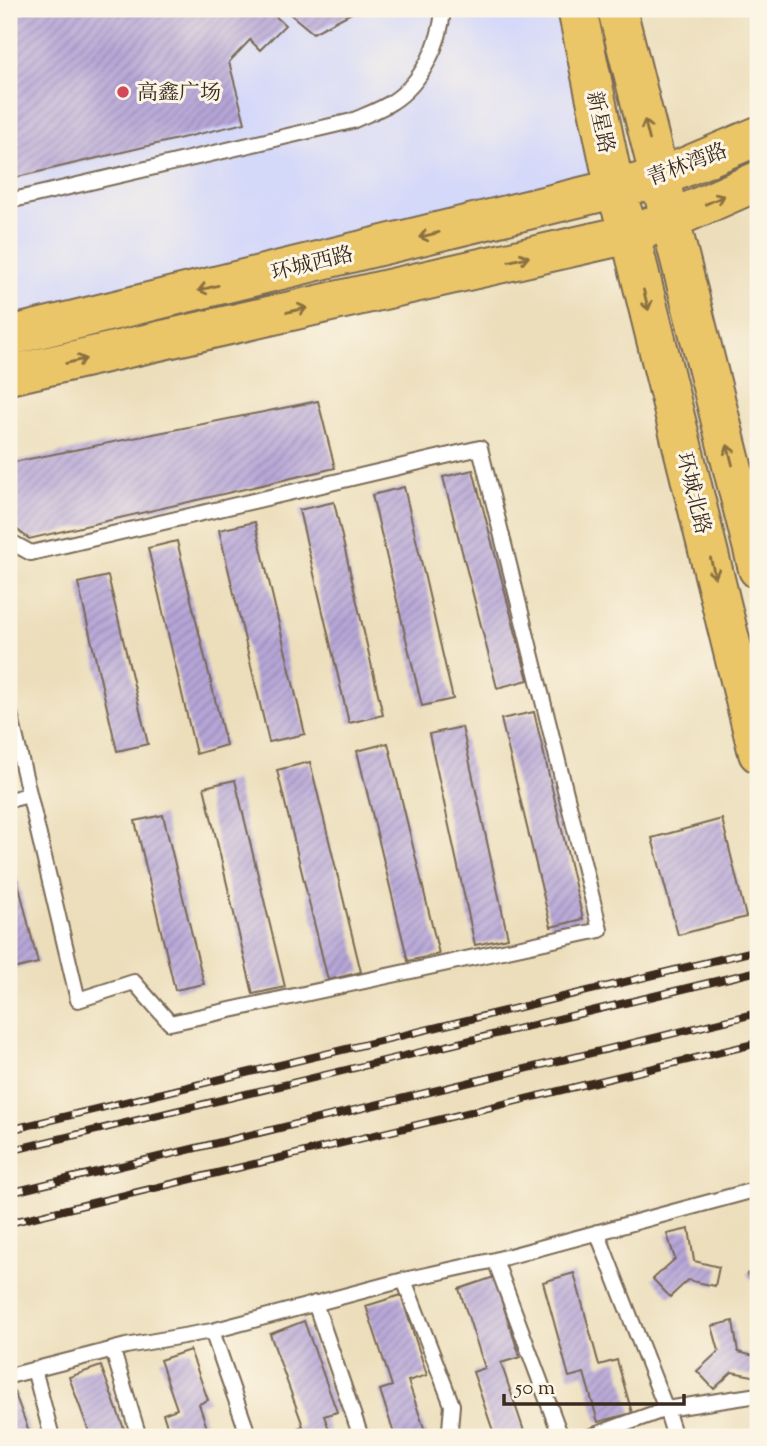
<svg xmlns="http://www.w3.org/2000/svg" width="767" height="1446" font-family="'Sorts Mill Goudy','Noto Serif SC',serif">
<defs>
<pattern id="building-hatch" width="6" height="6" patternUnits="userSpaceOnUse" patternTransform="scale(1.75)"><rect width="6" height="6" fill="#b6a6d8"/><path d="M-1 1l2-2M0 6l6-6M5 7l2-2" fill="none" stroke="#9587af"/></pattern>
</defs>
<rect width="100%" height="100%" fill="#fcf5e5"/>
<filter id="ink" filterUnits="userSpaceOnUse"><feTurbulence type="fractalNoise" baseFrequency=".0143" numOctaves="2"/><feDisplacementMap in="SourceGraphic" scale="14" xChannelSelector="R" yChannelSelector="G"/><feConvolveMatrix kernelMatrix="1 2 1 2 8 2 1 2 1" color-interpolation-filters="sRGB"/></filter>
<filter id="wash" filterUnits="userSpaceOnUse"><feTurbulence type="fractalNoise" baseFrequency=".00686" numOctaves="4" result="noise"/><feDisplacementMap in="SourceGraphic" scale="28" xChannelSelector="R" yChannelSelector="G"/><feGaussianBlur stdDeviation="1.57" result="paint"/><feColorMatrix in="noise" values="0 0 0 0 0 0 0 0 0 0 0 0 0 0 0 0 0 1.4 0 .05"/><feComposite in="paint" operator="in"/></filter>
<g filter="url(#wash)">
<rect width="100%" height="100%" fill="#ecdebb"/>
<path fill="#d4d8f9" d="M 9,9 L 559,9 L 599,179 L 9,320 Z"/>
<g id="blocks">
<path fill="url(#building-hatch)" d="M 9,9 L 277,9 L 273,14 L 285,25 L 260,50 L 250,40 L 229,62 L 245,123 L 9,179 Z
M 284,9 L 359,9 L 313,33 Z
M 318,401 L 335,468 L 29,539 L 9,523 L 9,463 Z
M 473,470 L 528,680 L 497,688 L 443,477 Z
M 404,487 L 453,699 L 422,706 L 372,495 Z
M 334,502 L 383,715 L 349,723 L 299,510 Z
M 255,522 L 305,734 L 269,742 L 219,530 Z
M 177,541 L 226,745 L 196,754 L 148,548 Z
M 108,576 L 148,744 L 117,751 L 78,583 Z
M 534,712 L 583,919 L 551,927 L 501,719 Z
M 462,727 L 508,938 L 475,945 L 429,734 Z
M 388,743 L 439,954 L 408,961 L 357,751 Z
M 310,762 L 361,972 L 328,980 L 277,770 Z
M 235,780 L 285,987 L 253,994 L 204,787 Z
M 163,815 L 204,984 L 175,990 L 135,821 Z
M 722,819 L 746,917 L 678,935 L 652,838 Z
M 9,846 L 38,963 L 9,970 Z
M 689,1229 L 694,1261 L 719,1267 L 715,1286 L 688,1280 L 670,1297 L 653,1279 L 675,1259 L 667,1234 Z
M 758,1264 L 758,1286 L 747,1274 Z
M 574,1273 L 599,1365 L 617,1360 L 632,1413 L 598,1422 L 584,1373 L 569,1377 L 543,1282 Z
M 494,1277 L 520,1357 L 501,1363 L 526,1437 L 495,1437 L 473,1372 L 485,1368 L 459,1289 Z
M 401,1295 L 427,1375 L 408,1381 L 427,1437 L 395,1437 L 380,1390 L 392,1386 L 366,1306 Z
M 304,1321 L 337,1412 L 324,1416 L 332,1437 L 292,1437 L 290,1431 L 303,1426 L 270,1334 Z
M 733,1321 L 738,1352 L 758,1357 L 758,1377 L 732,1372 L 714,1389 L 697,1371 L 719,1351 L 712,1326 Z
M 190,1350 L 208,1400 L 199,1404 L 210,1437 L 171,1437 L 163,1414 L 177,1409 L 160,1360 Z
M 101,1366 L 127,1437 L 91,1437 L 69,1377 Z
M 14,1391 L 31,1437 L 9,1437 L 9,1393 Z"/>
</g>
</g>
<g filter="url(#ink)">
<use href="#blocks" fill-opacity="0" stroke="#796955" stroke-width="2"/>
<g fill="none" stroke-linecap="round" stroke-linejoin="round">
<defs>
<path id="service" d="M 9,201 L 352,121 C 365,115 380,110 392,102 C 422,83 441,43 443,9
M 9,541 L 31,553 L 480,448 L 600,930 L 170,1023 L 134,982 L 78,1000 L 9,709
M 9,800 L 29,795
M 597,1232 L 666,1409 L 675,1437
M 495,1260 L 561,1437
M 404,1280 L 452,1405 L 450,1429 L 454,1437
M 315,1303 L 361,1437
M 212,1331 L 249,1437
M 113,1351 L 139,1437
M 34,1369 L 52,1437
M 9,1376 L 126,1346 L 212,1331 L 404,1280 L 495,1260 L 758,1189
M 589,1437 L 666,1409 L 758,1395"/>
<path id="primary" d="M 577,9 L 615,190 L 630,234 L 758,753
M 617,9 L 758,569
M 9,336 L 659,178 L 758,136
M 9,375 L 630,234 L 672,219 L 758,181"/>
</defs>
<use href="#service" stroke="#796955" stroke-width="18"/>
<use href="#primary" stroke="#796955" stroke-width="42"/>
<use href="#service" stroke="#fff" stroke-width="14"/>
<use href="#primary" stroke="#ebc669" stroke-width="38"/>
<defs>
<path id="rail" d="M 9,1130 L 758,950
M 9,1151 L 758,971
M 9,1193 L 758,1013
M 9,1223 L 758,1043"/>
</defs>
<use href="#rail" stroke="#3b2a1e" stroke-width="8"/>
<use href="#rail" stroke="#fcf5e5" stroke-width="5" stroke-dasharray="16" stroke-linecap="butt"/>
</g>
<defs><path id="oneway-shaft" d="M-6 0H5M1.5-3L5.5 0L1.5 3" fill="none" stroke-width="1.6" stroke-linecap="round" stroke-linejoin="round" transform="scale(1.75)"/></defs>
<g stroke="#8a7040">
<use href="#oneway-shaft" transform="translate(647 130) rotate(-104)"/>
<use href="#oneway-shaft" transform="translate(715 200) rotate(-24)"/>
<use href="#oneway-shaft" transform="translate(429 235) rotate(166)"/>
<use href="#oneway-shaft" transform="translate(519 259) rotate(-13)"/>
<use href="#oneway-shaft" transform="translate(208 288) rotate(166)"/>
<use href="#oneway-shaft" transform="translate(646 300) rotate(76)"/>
<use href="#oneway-shaft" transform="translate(297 310) rotate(-13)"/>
<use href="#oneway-shaft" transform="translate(76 361) rotate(-13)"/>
<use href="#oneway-shaft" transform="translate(730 455) rotate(-104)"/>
<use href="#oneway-shaft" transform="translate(713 568) rotate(76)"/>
</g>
</g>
<circle fill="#d1495b" stroke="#fcf5e5" stroke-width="2.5" cx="123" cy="92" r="7"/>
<g text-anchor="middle" stroke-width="6" stroke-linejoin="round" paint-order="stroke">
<g font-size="21" fill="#3b2a1e" stroke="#fcf5e5" text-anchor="start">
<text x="137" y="99">高鑫广场</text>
</g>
<g font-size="21" fill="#3b2a1e" stroke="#fcf5e5">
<text transform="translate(601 122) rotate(78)" y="7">新星路</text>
<text transform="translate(687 164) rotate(-21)" y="7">青林湾路</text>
<text transform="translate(312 263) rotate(-14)" y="7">环城西路</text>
<text transform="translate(694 493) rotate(76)" y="7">环城北路</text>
</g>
</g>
<rect width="767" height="1446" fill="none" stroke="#fcf5e5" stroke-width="35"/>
<path d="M504 1394v10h180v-10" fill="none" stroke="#3b2a1e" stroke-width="3.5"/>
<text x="515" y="1394" font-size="21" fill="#3b2a1e" stroke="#fcf5e5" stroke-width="5" paint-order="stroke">50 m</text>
</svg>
